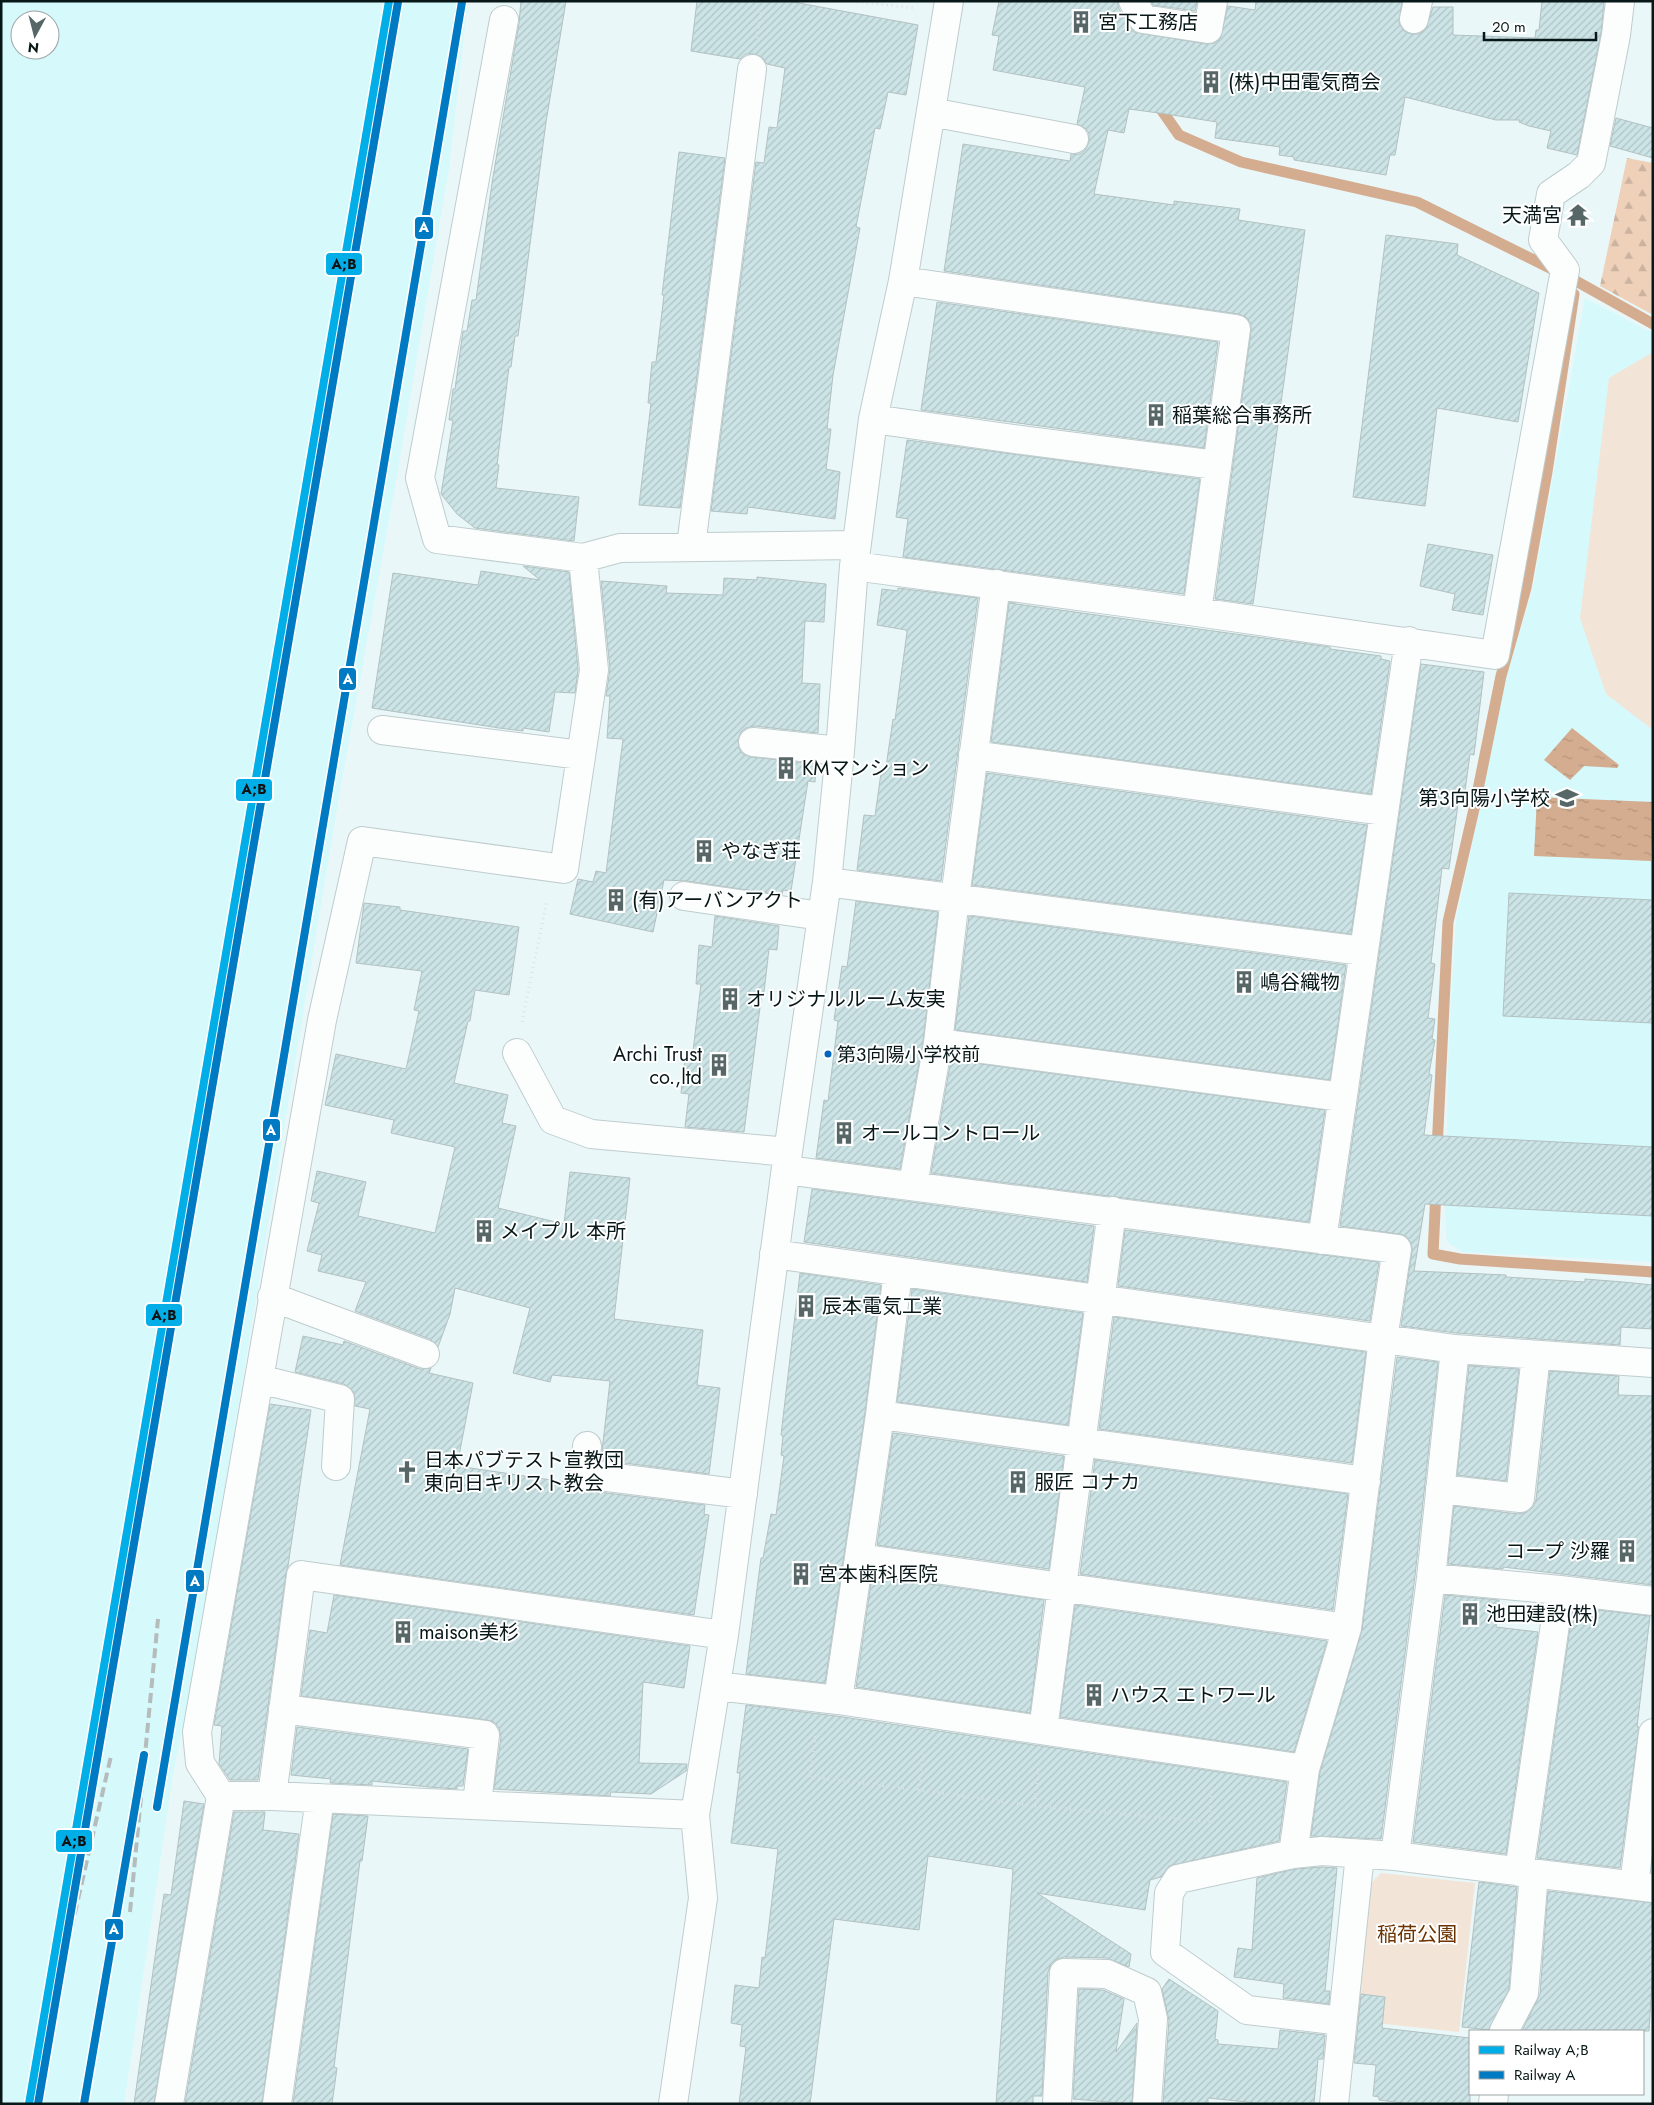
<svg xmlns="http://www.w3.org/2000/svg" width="1654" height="2105" font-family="Jost,'Noto Sans JP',sans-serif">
<defs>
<pattern id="forest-firs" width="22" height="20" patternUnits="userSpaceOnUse" patternTransform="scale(1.25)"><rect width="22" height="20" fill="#efd1ba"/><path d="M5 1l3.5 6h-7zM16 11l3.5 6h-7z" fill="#cbb39f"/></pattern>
<pattern id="water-ripples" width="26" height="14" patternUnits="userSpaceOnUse" patternTransform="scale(1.25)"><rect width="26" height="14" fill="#d4ad91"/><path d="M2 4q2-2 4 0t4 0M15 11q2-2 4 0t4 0" fill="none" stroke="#b4947c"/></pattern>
<pattern id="building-hatch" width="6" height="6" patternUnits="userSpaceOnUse" patternTransform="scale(1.25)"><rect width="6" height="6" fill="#cce4e6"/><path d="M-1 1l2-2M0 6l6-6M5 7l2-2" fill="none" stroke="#aec3c5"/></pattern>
</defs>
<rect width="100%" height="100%" fill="#eaf7f8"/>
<path fill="#d6f9fb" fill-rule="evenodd" d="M 1,1 L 468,1 L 449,168 L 395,487 L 339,796 L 196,1662 L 173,1775 L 124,2104 L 1,2104 ZM 20,20 L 50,20 L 50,50 L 20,50 Z
M 1585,298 L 1653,333 L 1653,1262 L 1462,1252 L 1447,1242 L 1445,1213 L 1449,1030 L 1456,921 L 1507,675 L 1533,588 Z"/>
<path fill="#f3e4d8" d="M 1653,352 L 1653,730 L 1606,694 L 1580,618 L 1609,378 Z
M 1381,1873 L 1475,1883 L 1459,2032 L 1357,2021 L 1370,1884 Z"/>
<path fill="url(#forest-firs)" d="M 1627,158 L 1653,163 L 1653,315 L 1600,286 Z"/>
<path fill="url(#water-ripples)" d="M 1572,728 L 1619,765 L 1617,768 L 1584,766 L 1570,780 L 1544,760 Z
M 1537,797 L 1653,802 L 1651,861 L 1534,856 Z"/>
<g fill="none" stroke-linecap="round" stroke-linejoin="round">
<path stroke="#d4ad91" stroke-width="11" d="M 1156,102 L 1179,135 L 1241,162 L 1417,202 L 1556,271
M 1576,281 L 1653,324
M 1437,1150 L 1448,922 L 1474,809 L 1501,676 L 1526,588 L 1547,472 L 1574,294
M 1436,1191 L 1433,1254 L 1460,1259 L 1653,1272"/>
</g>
<path fill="url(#building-hatch)" stroke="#b3c1c1" d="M 521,1 L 566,1 L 546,122 L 518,336 L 515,336 L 511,367 L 509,367 L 497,465 L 499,465 L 496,488 L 579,497 L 574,541 L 475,528 L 457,514 L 441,494 L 453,420 L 449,420 L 453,389 L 455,389 L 463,331 L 467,331 L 472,300 L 476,300 L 492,183 L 519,23 Z
M 697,1 L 788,1 L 918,25 L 906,95 L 888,92 L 880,129 L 875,128 L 856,227 L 860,228 L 833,375 L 827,429 L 831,429 L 826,469 L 840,472 L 835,519 L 748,507 L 747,514 L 711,511 L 756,162 L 764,163 L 769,127 L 777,128 L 785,68 L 767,64 L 762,57 L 754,54 L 746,54 L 740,59 L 691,51 Z
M 999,1 L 1117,1 L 1119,9 L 1134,32 L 1206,44 L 1214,43 L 1220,39 L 1228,6 L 1255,10 L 1256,1 L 1402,1 L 1399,23 L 1404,31 L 1411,34 L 1419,34 L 1426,29 L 1433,7 L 1453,7 L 1453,35 L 1535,38 L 1536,30 L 1539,30 L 1542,1 L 1604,1 L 1601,33 L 1577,155 L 1547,148 L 1551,131 L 1529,126 L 1519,122 L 1520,120 L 1496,120 L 1405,97 L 1395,155 L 1390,155 L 1386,175 L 1294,160 L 1294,157 L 1279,155 L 1280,147 L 1215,138 L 1217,122 L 1166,114 L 1129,109 L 1124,133 L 1108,130 L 1094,194 L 1174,205 L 1174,201 L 1240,209 L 1238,220 L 1305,230 L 1253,604 L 1215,599 L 1251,331 L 1251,324 L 1246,317 L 1238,314 L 944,271 L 963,144 L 1070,161 L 1071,154 L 1080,154 L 1085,150 L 1089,142 L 1089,133 L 1085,128 L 1077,124 L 1085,87 L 993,70 L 999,36 L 992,35 Z
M 1151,1 L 1194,1 L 1197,2 L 1195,11 L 1153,5 Z
M 1616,118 L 1653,128 L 1653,158 L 1610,146 Z
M 679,152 L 725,158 L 680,508 L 639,505 L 651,403 L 648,403 L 652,362 L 656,362 L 664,295 L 662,295 Z
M 1386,235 L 1458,244 L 1457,255 L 1539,293 L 1518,422 L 1437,408 L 1425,506 L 1353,497 Z
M 937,302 L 1218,342 L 1204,448 L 921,410 Z
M 907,440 L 1200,479 L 1184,594 L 903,557 L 908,519 L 896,517 Z
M 1428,544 L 1493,555 L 1483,615 L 1452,610 L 1455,594 L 1420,586 Z
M 523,566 L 569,572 L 578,670 L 575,693 L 555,692 L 549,732 L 523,728 L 523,731 L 499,728 L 372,708 L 393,573 L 478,585 L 481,571 L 540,580 Z
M 757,577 L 826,584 L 824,622 L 805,621 L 802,683 L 820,684 L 818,733 L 754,726 L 746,728 L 741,732 L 738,740 L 739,749 L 743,754 L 751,757 L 816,764 L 815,782 L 808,781 L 791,891 L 783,890 L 782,895 L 686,881 L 664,880 L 653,932 L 570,914 L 578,879 L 593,882 L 596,871 L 606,873 L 623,739 L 607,738 L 610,696 L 606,696 L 610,669 L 601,581 L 667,586 L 666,593 L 723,595 L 724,578 L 757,580 Z
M 898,588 L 978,598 L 941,881 L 857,870 L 864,815 L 875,816 L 881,773 L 885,774 L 893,719 L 895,720 L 907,632 L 906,630 L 877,625 L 882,589 L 898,591 Z
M 1009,603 L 1330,647 L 1330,649 L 1381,656 L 1381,659 L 1390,661 L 1371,794 L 991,742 Z
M 1421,664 L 1484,672 L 1474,755 L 1470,754 L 1465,791 L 1460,790 L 1449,869 L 1442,868 L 1431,963 L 1435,964 L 1428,1018 L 1435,1019 L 1432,1039 L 1435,1040 L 1429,1074 L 1432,1075 L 1424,1135 L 1653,1147 L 1653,1216 L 1425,1204 L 1414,1271 L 1506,1275 L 1506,1277 L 1585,1282 L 1585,1279 L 1623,1282 L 1653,1285 L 1653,1329 L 1621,1327 L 1620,1345 L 1457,1333 L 1401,1326 L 1412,1251 L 1411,1243 L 1406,1236 L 1399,1234 L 1340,1226 Z
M 987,773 L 1367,825 L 1351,934 L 972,885 Z
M 1509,893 L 1653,900 L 1653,1023 L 1503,1016 Z
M 856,901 L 938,912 L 923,1041 L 900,1169 L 816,1158 L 824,1100 L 828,1101 L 838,1021 L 834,1020 L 842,966 L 847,967 Z
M 364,903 L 400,907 L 400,910 L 519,927 L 509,995 L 475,990 L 470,1021 L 468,1021 L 454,1083 L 508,1095 L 502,1123 L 516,1126 L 498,1208 L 564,1224 L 570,1172 L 630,1178 L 614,1319 L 703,1330 L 697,1385 L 720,1388 L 709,1474 L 601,1460 L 610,1381 L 552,1375 L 550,1382 L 513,1373 L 530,1308 L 455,1288 L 450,1314 L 438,1347 L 430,1339 L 355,1311 L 366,1282 L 318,1271 L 322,1255 L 307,1251 L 319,1203 L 311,1201 L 317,1171 L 366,1182 L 358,1216 L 435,1233 L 455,1147 L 391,1133 L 394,1120 L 325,1105 L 336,1054 L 406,1069 L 419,1011 L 414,1010 L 422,971 L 356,963 Z
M 715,916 L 779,926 L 777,950 L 769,949 L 764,992 L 762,992 L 744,1132 L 685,1127 L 689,1094 L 681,1093 L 686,1050 L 693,1051 L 701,984 L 696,984 L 699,945 L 712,947 Z
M 969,916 L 1346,965 L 1330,1080 L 955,1030 Z
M 951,1060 L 1325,1110 L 1309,1222 L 931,1173 Z
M 812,1189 L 1094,1226 L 1087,1282 L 804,1242 Z
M 1125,1230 L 1379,1262 L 1370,1321 L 1118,1286 Z
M 800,1273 L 881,1285 L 865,1413 L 825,1683 L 746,1674 L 761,1558 L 763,1558 L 771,1514 L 776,1515 L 784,1456 L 781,1455 L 783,1436 L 781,1435 Z
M 912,1289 L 1083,1313 L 1068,1425 L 897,1402 Z
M 1114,1317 L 1366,1352 L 1352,1463 L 1099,1429 Z
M 303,1336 L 343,1345 L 344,1341 L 420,1369 L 431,1368 L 429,1373 L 473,1383 L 457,1466 L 572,1483 L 582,1490 L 705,1505 L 704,1514 L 709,1515 L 694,1615 L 340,1565 L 370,1409 L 355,1406 L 354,1392 L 344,1384 L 295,1372 Z
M 1397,1357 L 1438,1362 L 1415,1576 L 1381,1839 L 1311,1836 L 1320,1772 L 1362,1630 Z
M 1469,1366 L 1519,1369 L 1506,1481 L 1457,1475 Z
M 1550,1371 L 1619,1376 L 1618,1395 L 1653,1396 L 1653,1585 L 1503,1567 L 1503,1569 L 1448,1564 L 1454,1506 L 1518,1514 L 1527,1512 L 1533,1507 L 1536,1500 Z
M 270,1404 L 311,1410 L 288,1566 L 286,1573 L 258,1780 L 230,1780 L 219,1764 L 222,1726 L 214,1725 Z
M 893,1433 L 1064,1456 L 1049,1569 L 877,1545 Z
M 1095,1460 L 1348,1494 L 1333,1610 L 1080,1574 Z
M 872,1576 L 1044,1600 L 1030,1713 L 856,1687 Z
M 334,1595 L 690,1646 L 684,1688 L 643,1682 L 639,1763 L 687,1764 L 686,1771 L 651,1794 L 611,1792 L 610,1796 L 494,1789 L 501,1737 L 499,1728 L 494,1722 L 487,1720 L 301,1696 L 310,1630 L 327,1633 Z
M 1445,1595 L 1499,1600 L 1496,1627 L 1538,1632 L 1506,1854 L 1413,1842 Z
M 1075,1605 L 1327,1641 L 1294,1752 L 1060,1717 Z
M 1573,1607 L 1650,1616 L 1637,1727 L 1639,1727 L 1620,1868 L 1537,1858 Z
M 746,1705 L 836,1716 L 1287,1782 L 1279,1841 L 1169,1866 L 1161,1877 L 1150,1880 L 1145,1910 L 1037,1893 L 1131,1954 L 1129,1967 L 1107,1958 L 1064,1957 L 1057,1959 L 1051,1964 L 1048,1972 L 1042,2096 L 1033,2096 L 1033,2104 L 996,2104 L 1013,1869 L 928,1856 L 919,1930 L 834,1919 L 810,2104 L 739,2104 L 746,2047 L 740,2046 L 742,2025 L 731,2023 L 735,1985 L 759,1988 L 762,1957 L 765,1958 L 778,1849 L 731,1843 L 740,1773 L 737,1773 Z
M 297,1727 L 468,1749 L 463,1786 L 457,1786 L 457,1789 L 429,1787 L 372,1781 L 372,1785 L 330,1783 L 331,1779 L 291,1775 Z
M 184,1801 L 204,1804 L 154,2104 L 134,2104 L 164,1894 L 171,1895 Z
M 234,1812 L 265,1812 L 263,1830 L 299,1834 L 262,2104 L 185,2104 Z
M 333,1814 L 368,1816 L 362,1861 L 360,1861 L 334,2067 L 337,2068 L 332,2104 L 293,2104 Z
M 1322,1867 L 1337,1868 L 1325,1991 L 1330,1991 L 1329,2004 L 1283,1998 L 1284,1984 L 1234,1977 L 1238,1948 L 1252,1950 L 1257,1878 L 1295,1869 Z
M 1479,1882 L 1517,1887 L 1509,1989 L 1489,2030 L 1462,2027 Z
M 1548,1891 L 1653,1903 L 1653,1964 L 1649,2031 L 1522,2031 L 1540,1994 Z
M 1169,1979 L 1218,2011 L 1215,2039 L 1218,2040 L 1218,2044 L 1278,2049 L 1280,2030 L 1325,2035 L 1323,2059 L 1318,2059 L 1314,2104 L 1266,2104 L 1208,2098 L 1208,2104 L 1163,2104 L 1169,2020 L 1162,1989 Z
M 1079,1989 L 1103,1990 L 1124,1999 L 1116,2052 L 1137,2023 L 1132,2104 L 1073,2099 Z
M 1361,1994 L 1385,1997 L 1382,2028 L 1470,2038 L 1470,2104 L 1410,2104 L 1379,2100 L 1379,2097 L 1373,2096 L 1376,2065 L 1354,2063 Z"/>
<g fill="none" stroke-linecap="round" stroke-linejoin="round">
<defs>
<path id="minor" d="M 1133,1 L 1143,19 L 1208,29 L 1213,1
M 1414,19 L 1418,1
M 504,20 L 420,478 L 437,539 L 583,558 L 620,548 L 856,545
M 931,112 L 1074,139
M 903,281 L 1236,329 L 1197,612
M 873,419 L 1014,439 L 1216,465
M 691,546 L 752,69
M 854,566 L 1197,612 L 1495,655 L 1565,270 L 1543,240 L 1551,194 L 1579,175 L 1591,163 L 1616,35 L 1620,1
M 382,730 L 581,755
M 753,742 L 840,751
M 973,755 L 1383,811
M 827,882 L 1363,951
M 684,896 L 821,916
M 938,1043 L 1342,1097
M 517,1053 L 553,1120 L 591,1134 L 788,1152
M 786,1170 L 1397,1249 L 1383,1339 L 1347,1628 L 1305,1769
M 913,1185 L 938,1043 L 955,898 L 996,584
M 1322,1240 L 1409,641
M 774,1254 L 1455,1349 L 1653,1363
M 272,1297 L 425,1354
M 259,1379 L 340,1399 L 336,1466
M 880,1415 L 1366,1481
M 587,1446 L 584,1474 L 743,1494
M 1440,1489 L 1520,1498 L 1536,1355
M 859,1558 L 1347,1628
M 1431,1578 L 1560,1590 L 1653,1601
M 716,1686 L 838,1700 L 1305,1769 L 1293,1854
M 838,1700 L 880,1415 L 898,1272
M 283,1709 L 485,1735 L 477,1804
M 1043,1730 L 1112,1211
M 221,1796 L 272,1796 L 695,1815
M 272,1796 L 301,1575 L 724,1635
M 1395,1856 L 1653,1888
M 1519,1872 L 1560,1590
M 1634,1885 L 1653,1733
M 1342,2021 L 1247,2010 L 1165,1952 L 1169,1893 L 1178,1879 L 1293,1854 L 1322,1851 L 1395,1856 L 1431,1578 L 1455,1349
M 1504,2031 L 1524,1993 L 1534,1874
M 169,2104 L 221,1796 L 200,1763 L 197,1732 L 322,1020 L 362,841 L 564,869 L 594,670 L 583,558
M 277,2104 L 320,1798
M 673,2104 L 703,1898 L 695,1815 L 724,1635 L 788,1152 L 827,882 L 840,751 L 854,566 L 873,419 L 903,281 L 949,1
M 1057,2104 L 1064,1973 L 1107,1974 L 1147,1992 L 1153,2019 L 1147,2104
M 1334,2104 L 1360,1854
M 1493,2104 L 1494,2094"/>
</defs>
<use href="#minor" stroke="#bfcccd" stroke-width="30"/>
<path stroke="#dce2e2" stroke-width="3" stroke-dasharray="1 4" stroke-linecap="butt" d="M 852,1 L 914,8
M 757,38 L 762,1
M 522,1022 L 547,900
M 816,1731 L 810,1777 L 918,1790 L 925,1746
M 918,1790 L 1035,1806 L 1039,1764
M 1035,1806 L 1209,1822 L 1212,1788"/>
<use href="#minor" stroke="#fcfefe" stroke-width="28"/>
<path stroke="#b6bbbb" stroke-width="4" stroke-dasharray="10 5" stroke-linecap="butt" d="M 130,1912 L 158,1619
M 31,2104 L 111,1756"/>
<defs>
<path id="rail-1" d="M 29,2104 L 389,1"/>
<path id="rail-2" d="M 157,1807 L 462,2
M 38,2104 L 398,2
M 84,2104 L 144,1755"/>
</defs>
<use href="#rail-1" stroke="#fff" stroke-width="11"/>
<use href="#rail-2" stroke="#fff" stroke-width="11"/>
<use href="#rail-1" stroke="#01aee8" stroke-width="8"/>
<use href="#rail-2" stroke="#007ac2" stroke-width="8"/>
</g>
<defs>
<symbol id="building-bare" viewBox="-9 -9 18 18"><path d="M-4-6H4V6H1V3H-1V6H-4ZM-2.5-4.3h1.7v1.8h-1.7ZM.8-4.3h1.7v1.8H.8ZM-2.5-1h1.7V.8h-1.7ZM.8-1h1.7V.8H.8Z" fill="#576666" stroke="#fff" stroke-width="2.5" paint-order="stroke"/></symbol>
<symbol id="temple-bare" viewBox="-9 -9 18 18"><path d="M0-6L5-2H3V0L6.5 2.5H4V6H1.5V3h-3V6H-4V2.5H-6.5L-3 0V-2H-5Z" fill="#576666" stroke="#fff" stroke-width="2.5" paint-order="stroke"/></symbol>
<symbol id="school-bare" viewBox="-9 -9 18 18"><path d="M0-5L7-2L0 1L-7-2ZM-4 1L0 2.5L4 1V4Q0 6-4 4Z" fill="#576666" stroke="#fff" stroke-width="2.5" paint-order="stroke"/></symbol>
<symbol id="church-bare" viewBox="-9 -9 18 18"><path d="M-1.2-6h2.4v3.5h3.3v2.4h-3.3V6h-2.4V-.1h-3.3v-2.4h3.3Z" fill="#576666" stroke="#fff" stroke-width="2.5" paint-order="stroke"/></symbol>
</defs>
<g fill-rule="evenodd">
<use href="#building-bare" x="1065" y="6" width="32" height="32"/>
<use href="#building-bare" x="1195" y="66" width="32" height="32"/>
<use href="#temple-bare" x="1562" y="199" width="32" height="32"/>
<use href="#building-bare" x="1140" y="399" width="32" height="32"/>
<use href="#building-bare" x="770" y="752" width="32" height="32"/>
<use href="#school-bare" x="1551" y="782" width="32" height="32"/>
<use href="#building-bare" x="688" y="835" width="32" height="32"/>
<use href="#building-bare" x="600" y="884" width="32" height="32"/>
<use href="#building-bare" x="1228" y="966" width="32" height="32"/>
<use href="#building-bare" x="714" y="983" width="32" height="32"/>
<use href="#building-bare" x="703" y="1049" width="32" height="32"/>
<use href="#building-bare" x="828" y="1117" width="32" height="32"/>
<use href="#building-bare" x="468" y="1215" width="32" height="32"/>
<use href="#building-bare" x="790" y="1290" width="32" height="32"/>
<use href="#church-bare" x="391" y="1456" width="32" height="32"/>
<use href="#building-bare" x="1002" y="1466" width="32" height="32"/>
<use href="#building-bare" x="1611" y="1535" width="32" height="32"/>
<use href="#building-bare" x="785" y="1558" width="32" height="32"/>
<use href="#building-bare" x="1454" y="1598" width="32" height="32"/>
<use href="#building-bare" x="387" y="1616" width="32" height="32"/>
<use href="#building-bare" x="1078" y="1679" width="32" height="32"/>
</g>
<circle fill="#0065bd" stroke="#fff" stroke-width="2" cx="828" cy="1054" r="4.5"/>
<g text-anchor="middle" stroke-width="4" stroke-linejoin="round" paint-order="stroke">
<g font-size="19" fill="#081818" stroke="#fff" text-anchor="start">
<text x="837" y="1061">第3向陽小学校前</text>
</g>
<g font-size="20" fill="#081818" stroke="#fff" text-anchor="start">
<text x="1098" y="29">宮下工務店</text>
<text x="1228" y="89">(株)中田電気商会</text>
<text x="1562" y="222" text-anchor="end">天満宮</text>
<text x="1172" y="422">稲葉総合事務所</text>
<text x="802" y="775">KMマンション</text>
<text x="1550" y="805" text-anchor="end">第３向陽小学校</text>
<text x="721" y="858">やなぎ荘</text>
<text x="632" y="907">(有)アーバンアクト</text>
<text x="1260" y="989">嶋谷織物</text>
<text x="746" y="1006">オリジナルルーム友実</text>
<text x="702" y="1061" text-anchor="end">Archi Trust<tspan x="702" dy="23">co.,ltd</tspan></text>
<text x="861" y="1140">オールコントロール</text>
<text x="500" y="1238">メイプル 本所</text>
<text x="822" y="1313">辰本電気工業</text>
<text x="424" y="1467">日本パブテスト宣教団<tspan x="424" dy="23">東向日キリスト教会</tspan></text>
<text x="1034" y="1489">服匠 コナカ</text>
<text x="1610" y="1558" text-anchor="end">コープ 沙羅</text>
<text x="818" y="1581">宮本歯科医院</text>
<text x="1486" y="1621">池田建設(株)</text>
<text x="419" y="1639">maison美杉</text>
<text x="1110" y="1702">ハウス エトワール</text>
</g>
<g font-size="20" fill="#6c3300" stroke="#fff">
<text x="1417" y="1941">稲荷公園</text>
</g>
</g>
<g stroke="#fff" stroke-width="2">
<rect x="414" y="216" width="20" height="24" rx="5" fill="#007ac2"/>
<rect x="325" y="252" width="38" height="24" rx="5" fill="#01aee8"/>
<rect x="338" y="667" width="19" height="24" rx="5" fill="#007ac2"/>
<rect x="235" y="778" width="38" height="24" rx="5" fill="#01aee8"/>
<rect x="262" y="1118" width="19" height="24" rx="5" fill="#007ac2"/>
<rect x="145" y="1303" width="38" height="24" rx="5" fill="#01aee8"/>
<rect x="185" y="1569" width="20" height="24" rx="5" fill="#007ac2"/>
<rect x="55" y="1829" width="38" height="24" rx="5" fill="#01aee8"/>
<rect x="104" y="1918" width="20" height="23" rx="5" fill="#007ac2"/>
</g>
<g font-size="14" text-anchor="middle" font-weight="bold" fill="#fff">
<text x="424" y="232">A</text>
<text x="348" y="684">A</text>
<text x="271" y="1135">A</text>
<text x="195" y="1586">A</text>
<text x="114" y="1934">A</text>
</g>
<g font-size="14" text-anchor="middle" font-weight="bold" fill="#111">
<text x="344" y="269">A;B</text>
<text x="254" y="794">A;B</text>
<text x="164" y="1320">A;B</text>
<text x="74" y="1846">A;B</text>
</g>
<rect width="1654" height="2105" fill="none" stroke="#081818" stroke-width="5"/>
<rect x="1469" y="2030" width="175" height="65" fill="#ffffff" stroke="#9ca3a3"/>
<rect x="1479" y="2046" width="25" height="8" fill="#01aee8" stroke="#9ca3a3"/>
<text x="1514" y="2055" font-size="15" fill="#081818">Railway A;B</text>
<rect x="1479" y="2071" width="25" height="8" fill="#007ac2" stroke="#9ca3a3"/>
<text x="1514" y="2080" font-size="15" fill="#081818">Railway A</text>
<g transform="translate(35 35) rotate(187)"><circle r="24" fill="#ffffff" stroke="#9ca3a3"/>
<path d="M0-4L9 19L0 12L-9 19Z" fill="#576666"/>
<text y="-8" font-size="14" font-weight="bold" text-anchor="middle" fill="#081818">N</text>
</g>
<path d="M1484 32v8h112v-8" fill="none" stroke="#081818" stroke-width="2.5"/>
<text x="1492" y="32" font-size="15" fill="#081818" stroke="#ffffff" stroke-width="4" paint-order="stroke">20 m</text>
</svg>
